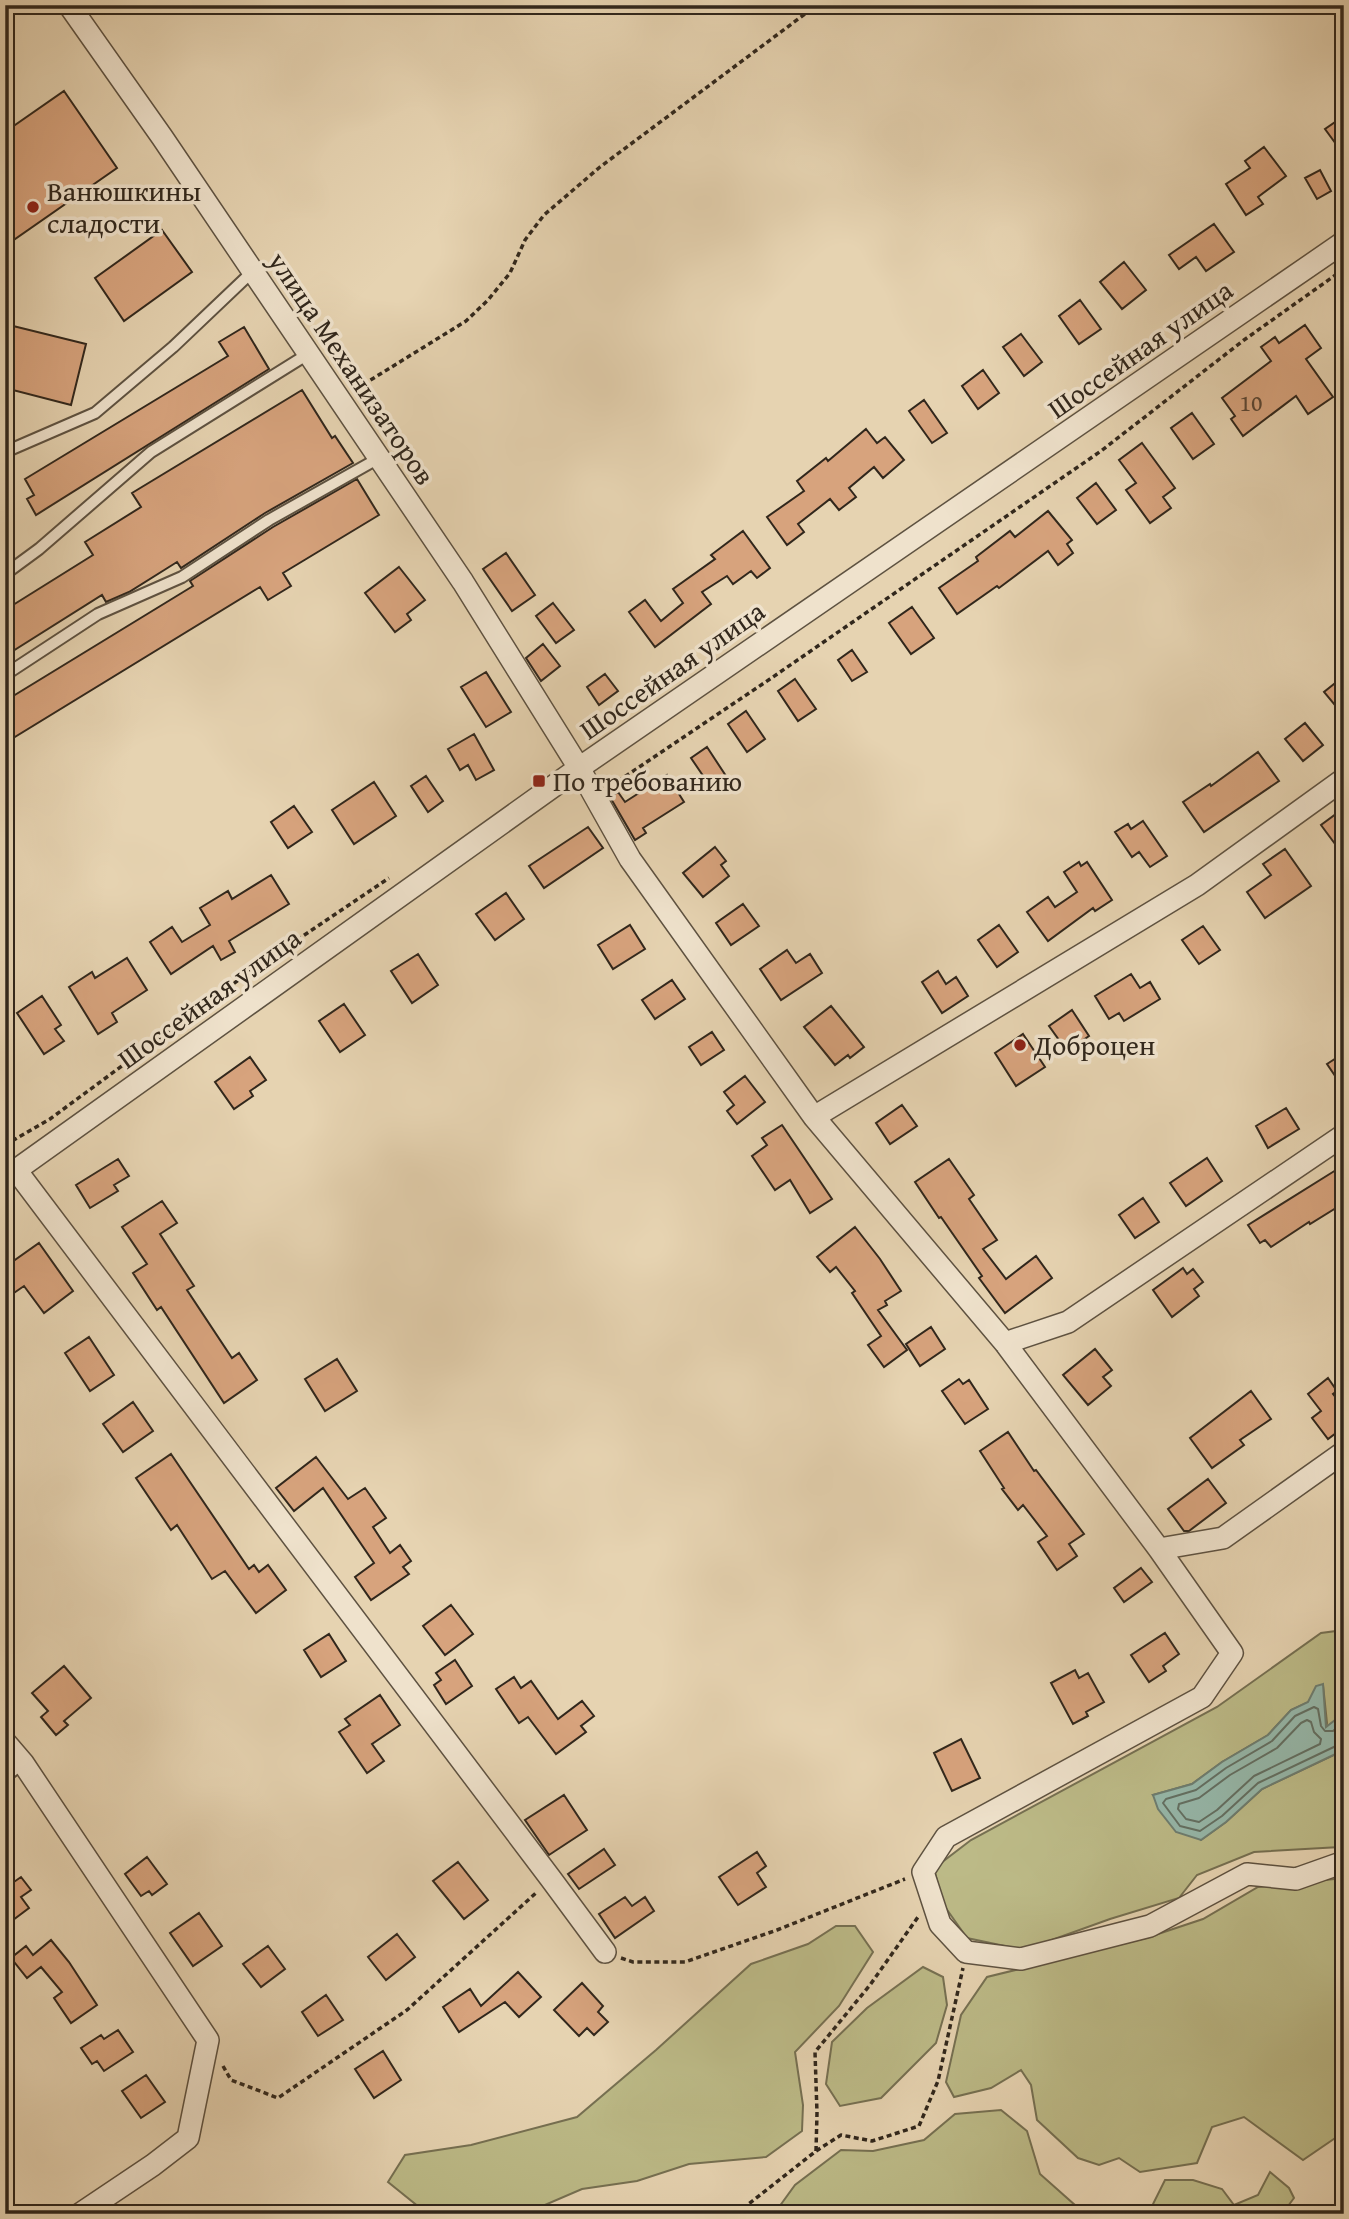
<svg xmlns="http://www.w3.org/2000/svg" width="1349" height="2219" font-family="'Gentium Book Plus',serif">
<rect width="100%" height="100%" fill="#e6d3b1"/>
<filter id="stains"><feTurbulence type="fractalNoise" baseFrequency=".00286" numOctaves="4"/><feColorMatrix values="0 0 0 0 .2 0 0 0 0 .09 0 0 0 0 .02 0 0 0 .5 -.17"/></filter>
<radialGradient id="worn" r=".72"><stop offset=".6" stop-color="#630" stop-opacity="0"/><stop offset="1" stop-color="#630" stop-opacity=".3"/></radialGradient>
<path fill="#bcba87" stroke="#767052" stroke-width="2" d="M 1344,1630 L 1344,1713 L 1326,1729 L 1327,1723 L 1323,1685 L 1309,1702 L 1291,1710 L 1268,1735 L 1222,1762 L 1192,1784 L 1153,1795 L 1201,1840 L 1226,1822 L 1262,1789 L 1344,1750 L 1344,1839 L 1340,1847 L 1254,1852 L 1197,1875 L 1179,1898 L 1110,1919 L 1024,1950 L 967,1938 L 943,1904 L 935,1873 L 941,1863 L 971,1840 L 1217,1707 L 1321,1633 Z
M 1344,1878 L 1344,2132 L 1303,2160 L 1244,2117 L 1212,2127 L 1197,2163 L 1140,2172 L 1119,2158 L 1099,2165 L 1078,2158 L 1037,2120 L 1031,2085 L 1021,2070 L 991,2088 L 954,2097 L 946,2082 L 961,2015 L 987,1977 L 1146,1938 L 1203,1919 L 1258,1887 Z
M 836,1926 L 855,1926 L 873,1952 L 839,2006 L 795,2052 L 803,2105 L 802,2131 L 766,2157 L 689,2164 L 637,2181 L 582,2189 L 524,2214 L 485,2214 L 419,2207 L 388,2182 L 405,2155 L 471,2145 L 577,2117 L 656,2050 L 751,1964 L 808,1944 Z
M 923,1967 L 943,1977 L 947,2005 L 936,2043 L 881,2098 L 840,2106 L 826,2084 L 832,2042 L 867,2008 Z
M 1001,2110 L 1027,2131 L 1040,2174 L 1075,2205 L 1108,2214 L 914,2214 L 911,2209 L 865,2214 L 774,2214 L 795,2185 L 841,2150 L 873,2151 L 924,2140 L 955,2114 Z
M 1270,2172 L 1289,2188 L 1294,2198 L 1282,2214 L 1161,2214 L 1153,2204 L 1165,2180 L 1193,2180 L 1222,2189 L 1234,2205 L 1258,2195 Z"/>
<path fill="#96b8aa" stroke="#6e7e71" stroke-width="2" d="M 1323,1684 L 1326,1727 L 1344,1713 L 1344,1750 L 1262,1789 L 1226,1822 L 1201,1840 L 1176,1832 L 1158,1809 L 1153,1795 L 1192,1784 L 1222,1762 L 1268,1735 L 1291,1710 L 1308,1702 L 1316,1686 Z"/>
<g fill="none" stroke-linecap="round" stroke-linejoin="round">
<path stroke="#647063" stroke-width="2" d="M 1307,1720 L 1311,1722 L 1314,1732 L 1321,1739 L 1320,1744 L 1254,1776 L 1217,1810 L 1199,1822 L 1186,1819 L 1178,1809 L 1179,1804 L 1199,1798 L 1230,1775 L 1277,1748 L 1301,1723 Z
M 1344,1722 L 1333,1731 L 1325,1731 L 1321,1726 L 1318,1709 L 1314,1707 L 1295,1716 L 1272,1741 L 1226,1768 L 1196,1790 L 1166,1799 L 1163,1803 L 1180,1826 L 1200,1831 L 1222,1816 L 1258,1783 L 1338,1745 L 1344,1745"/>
</g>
<path fill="#d7a37d" stroke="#31271c" stroke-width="2" d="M 64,91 L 117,168 L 5,246 L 5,132 Z
M 1344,116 L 1344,155 L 1325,129 Z
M 1264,147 L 1286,176 L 1258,197 L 1263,204 L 1246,215 L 1226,184 L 1250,168 L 1245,161 Z
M 1320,170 L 1331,191 L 1317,199 L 1305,178 Z
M 1214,224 L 1234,252 L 1206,271 L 1196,257 L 1179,269 L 1169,255 Z
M 162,230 L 192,272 L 124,321 L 95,278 Z
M 1124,262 L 1146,290 L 1122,309 L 1100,282 Z
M 1080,300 L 1101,329 L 1079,344 L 1059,316 Z
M 5,324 L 86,344 L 71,405 L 5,388 Z
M 1305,325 L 1321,348 L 1306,359 L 1333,397 L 1308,414 L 1296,396 L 1243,436 L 1231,419 L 1235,416 L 1222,398 L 1271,361 L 1261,347 L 1275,337 L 1279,343 Z
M 244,327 L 269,369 L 36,515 L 27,499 L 34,495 L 25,479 L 228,356 L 219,342 Z
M 1021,334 L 1042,362 L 1024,376 L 1003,347 Z
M 983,370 L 999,393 L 978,409 L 962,386 Z
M 302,390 L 332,438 L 335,436 L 353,463 L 265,513 L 181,568 L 177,562 L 129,592 L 106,602 L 102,595 L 5,656 L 5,610 L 93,555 L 85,542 L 141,507 L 132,493 Z
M 924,400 L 947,433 L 932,443 L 909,411 Z
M 1192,413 L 1214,444 L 1193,459 L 1171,428 Z
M 866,429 L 877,443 L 885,437 L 904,460 L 883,478 L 874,467 L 849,488 L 856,497 L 839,510 L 830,499 L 798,524 L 804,532 L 787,545 L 767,517 L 804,491 L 797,481 L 826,458 L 828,461 Z
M 1142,443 L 1175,488 L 1163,497 L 1171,508 L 1150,523 L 1126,490 L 1136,483 L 1119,460 Z
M 357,479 L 379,515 L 283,573 L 291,586 L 268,600 L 260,587 L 5,743 L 5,701 L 193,586 L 190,581 L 273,527 Z
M 1096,483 L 1116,510 L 1097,524 L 1077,498 Z
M 1048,511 L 1072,540 L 1067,544 L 1073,553 L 1058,565 L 1048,551 L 999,588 L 997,586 L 957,614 L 939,588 L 978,561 L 976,557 L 1010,531 L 1015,537 Z
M 743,531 L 770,568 L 757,578 L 751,571 L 733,584 L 727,576 L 702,592 L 711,604 L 655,647 L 629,612 L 645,600 L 661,621 L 683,603 L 673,589 L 715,559 L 711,555 Z
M 506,553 L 535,595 L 512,611 L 483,569 Z
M 399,567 L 425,600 L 407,614 L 411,620 L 395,632 L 365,593 Z
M 553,603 L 574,630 L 556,643 L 536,616 Z
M 912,607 L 934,638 L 911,654 L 889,623 Z
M 543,644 L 560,666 L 541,681 L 526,658 Z
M 852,650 L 867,672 L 852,681 L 838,660 Z
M 486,672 L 511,712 L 486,727 L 461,687 Z
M 605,674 L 618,691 L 599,705 L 587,687 Z
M 1344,676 L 1344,716 L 1324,692 Z
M 795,679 L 816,709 L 798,721 L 778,691 Z
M 746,711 L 765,739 L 747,752 L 728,724 Z
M 1305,723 L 1323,745 L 1303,761 L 1285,739 Z
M 474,734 L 494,770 L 476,780 L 468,765 L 460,770 L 448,749 Z
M 707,747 L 726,776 L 710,786 L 691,758 Z
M 1258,752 L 1279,781 L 1204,832 L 1183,802 L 1210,784 L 1211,786 Z
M 667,775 L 684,802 L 643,828 L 646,833 L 635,840 L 610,797 L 618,792 L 625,802 Z
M 426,776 L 443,801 L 428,812 L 411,786 Z
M 374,782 L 396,816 L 354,844 L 332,810 Z
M 294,806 L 312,832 L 288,848 L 271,822 Z
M 1344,808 L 1344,856 L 1321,825 Z
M 1143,821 L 1167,856 L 1150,867 L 1139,852 L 1132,857 L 1115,832 L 1128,824 L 1131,829 Z
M 588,827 L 603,848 L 544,888 L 529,866 Z
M 715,847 L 726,861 L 721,865 L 729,876 L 703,897 L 683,873 Z
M 1285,849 L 1311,886 L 1265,918 L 1247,892 L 1271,875 L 1263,864 Z
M 1079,862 L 1081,866 L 1087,862 L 1112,900 L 1095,911 L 1093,908 L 1048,941 L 1027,912 L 1048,897 L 1055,907 L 1077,892 L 1064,872 Z
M 271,875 L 289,904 L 229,941 L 235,952 L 221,960 L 213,946 L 171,974 L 150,942 L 172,927 L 182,942 L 210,925 L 200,908 L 228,891 L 232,899 Z
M 506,893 L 524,919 L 495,940 L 476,914 Z
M 743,904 L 759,926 L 731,945 L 716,923 Z
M 630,925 L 645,949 L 613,969 L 598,945 Z
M 999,925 L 1018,952 L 997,967 L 978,940 Z
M 1203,926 L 1220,950 L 1199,964 L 1182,940 Z
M 787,950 L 796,963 L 810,954 L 822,973 L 781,1000 L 760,969 Z
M 418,954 L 438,985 L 412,1003 L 391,971 Z
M 127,958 L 147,990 L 112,1013 L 117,1022 L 98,1034 L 69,987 L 92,972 L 95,978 Z
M 938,971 L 946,984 L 956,977 L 968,996 L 942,1013 L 922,982 Z
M 1131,974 L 1140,988 L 1150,982 L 1160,999 L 1124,1021 L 1119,1013 L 1109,1019 L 1095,996 Z
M 672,980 L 685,999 L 655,1019 L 642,1000 Z
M 42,996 L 61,1025 L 55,1029 L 64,1041 L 44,1054 L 17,1013 Z
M 344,1004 L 365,1035 L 340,1052 L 319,1021 Z
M 831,1006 L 864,1047 L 850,1058 L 848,1055 L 835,1065 L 804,1027 Z
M 1072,1010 L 1089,1036 L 1067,1051 L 1049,1026 Z
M 712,1032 L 724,1050 L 701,1065 L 689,1047 Z
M 1023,1034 L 1045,1067 L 1016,1086 L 995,1053 Z
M 1344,1053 L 1344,1089 L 1327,1064 Z
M 250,1057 L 266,1080 L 250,1091 L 253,1096 L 234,1109 L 215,1082 Z
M 745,1076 L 765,1102 L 737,1124 L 727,1111 L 734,1105 L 724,1092 Z
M 902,1105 L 917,1126 L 890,1144 L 876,1123 Z
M 1286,1108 L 1299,1129 L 1268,1148 L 1256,1126 Z
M 782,1125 L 832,1199 L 810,1213 L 790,1180 L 775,1190 L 752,1156 L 767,1145 L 762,1138 Z
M 1207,1158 L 1222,1181 L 1186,1206 L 1170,1183 Z
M 118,1159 L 129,1176 L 114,1185 L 118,1191 L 90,1208 L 76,1185 Z
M 949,1159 L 974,1195 L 969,1199 L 997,1240 L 983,1249 L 1006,1279 L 1036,1256 L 1052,1278 L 1005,1313 L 979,1278 L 982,1276 L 941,1217 L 939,1218 L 915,1182 Z
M 1336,1170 L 1344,1182 L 1344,1203 L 1310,1224 L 1309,1222 L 1271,1247 L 1265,1240 L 1260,1243 L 1248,1225 Z
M 1143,1198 L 1159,1222 L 1135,1238 L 1119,1215 Z
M 162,1201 L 177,1223 L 160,1234 L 194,1286 L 187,1290 L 232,1358 L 239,1353 L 257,1380 L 224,1403 L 161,1307 L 157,1310 L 133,1273 L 147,1264 L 122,1227 Z
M 855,1227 L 880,1259 L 901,1291 L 885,1301 L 887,1305 L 878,1310 L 907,1350 L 884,1367 L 868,1345 L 881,1336 L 852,1293 L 855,1291 L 836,1267 L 830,1272 L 817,1257 Z
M 39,1243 L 73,1291 L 44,1313 L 24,1286 L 5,1299 L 5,1267 Z
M 1183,1268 L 1187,1274 L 1193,1269 L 1203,1282 L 1194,1289 L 1199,1296 L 1172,1317 L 1153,1290 Z
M 931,1327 L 945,1349 L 920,1366 L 906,1344 Z
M 89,1337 L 114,1375 L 90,1391 L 65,1353 Z
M 1095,1349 L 1112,1370 L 1103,1377 L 1111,1386 L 1088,1405 L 1063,1375 Z
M 337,1359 L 357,1391 L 325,1411 L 305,1379 Z
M 1328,1378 L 1337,1391 L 1333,1394 L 1344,1408 L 1344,1427 L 1328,1439 L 1312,1418 L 1321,1411 L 1308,1394 Z
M 959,1379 L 963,1384 L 969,1380 L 988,1409 L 965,1424 L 942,1391 Z
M 1251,1391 L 1271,1419 L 1240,1440 L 1244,1445 L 1212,1468 L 1190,1438 Z
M 133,1402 L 153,1431 L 123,1452 L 103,1424 Z
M 1008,1432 L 1034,1471 L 1036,1470 L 1084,1534 L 1069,1544 L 1077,1556 L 1057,1570 L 1038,1542 L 1047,1536 L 1023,1505 L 1018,1510 L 1002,1489 L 1004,1488 L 980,1451 Z
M 171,1454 L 249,1569 L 254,1565 L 259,1572 L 268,1565 L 286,1590 L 256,1613 L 225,1571 L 212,1579 L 177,1525 L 171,1530 L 136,1478 Z
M 316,1457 L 348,1499 L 365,1488 L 386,1518 L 373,1527 L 390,1553 L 400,1545 L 411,1561 L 403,1567 L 409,1574 L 371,1600 L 355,1577 L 374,1563 L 323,1488 L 294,1511 L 276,1488 Z
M 1208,1479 L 1226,1503 L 1189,1531 L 1184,1531 L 1168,1509 Z
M 1141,1568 L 1152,1582 L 1124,1602 L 1114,1588 Z
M 451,1605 L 473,1634 L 445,1655 L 423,1626 Z
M 1165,1633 L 1179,1654 L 1163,1666 L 1166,1671 L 1149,1682 L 1131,1655 Z
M 329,1634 L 346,1661 L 321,1677 L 304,1650 Z
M 455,1660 L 472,1686 L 446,1704 L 434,1685 L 441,1680 L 436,1673 Z
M 64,1666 L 91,1698 L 64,1721 L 68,1725 L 56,1735 L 41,1717 L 48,1711 L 32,1693 Z
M 1075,1670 L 1079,1678 L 1088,1673 L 1104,1702 L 1086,1712 L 1088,1716 L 1073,1724 L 1051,1683 Z
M 514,1677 L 521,1688 L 531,1681 L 558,1719 L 582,1701 L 594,1716 L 581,1726 L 586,1732 L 556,1754 L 528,1717 L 519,1723 L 496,1689 Z
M 380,1695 L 400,1725 L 372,1744 L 384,1761 L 367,1773 L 339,1732 L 350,1725 L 345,1719 Z
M 961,1739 L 980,1778 L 952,1791 L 934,1753 Z
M 564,1795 L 587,1830 L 549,1855 L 525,1820 Z
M 604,1849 L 615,1865 L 579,1889 L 568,1874 Z
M 757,1852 L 766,1866 L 757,1873 L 766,1887 L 738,1905 L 719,1877 Z
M 147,1857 L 167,1884 L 152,1895 L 149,1891 L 141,1896 L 125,1874 Z
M 458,1862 L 488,1900 L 464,1919 L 433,1881 Z
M 5,1877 L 11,1884 L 21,1877 L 31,1890 L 21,1897 L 29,1908 L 5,1926 Z
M 625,1897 L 632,1906 L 645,1897 L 654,1911 L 615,1938 L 599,1914 Z
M 199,1913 L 222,1946 L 193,1966 L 170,1933 Z
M 397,1934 L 415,1957 L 386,1980 L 368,1957 Z
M 51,1940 L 69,1962 L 97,2005 L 71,2023 L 54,1998 L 62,1992 L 41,1967 L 27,1978 L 11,1958 L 26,1946 L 33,1955 Z
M 268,1946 L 285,1969 L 261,1987 L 243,1964 Z
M 518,1972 L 541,1997 L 519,2017 L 505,2002 L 459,2032 L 443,2007 L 470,1989 L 481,2006 Z
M 582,1983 L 603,2006 L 598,2012 L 608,2022 L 594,2035 L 587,2028 L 579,2036 L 554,2010 Z
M 326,1995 L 343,2020 L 318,2036 L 302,2012 Z
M 118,2030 L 133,2052 L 104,2071 L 97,2061 L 92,2064 L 81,2048 L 101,2035 L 104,2039 Z
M 383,2051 L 401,2080 L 374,2098 L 355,2069 Z
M 146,2075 L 165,2102 L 141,2118 L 122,2091 Z"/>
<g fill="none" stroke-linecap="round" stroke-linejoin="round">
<defs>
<path id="service" d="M 5,452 L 95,413 L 173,347 L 253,271
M 5,574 L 39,549 L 151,452 L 308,354
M 5,675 L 98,614 L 182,577 L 269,520 L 379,458
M 5,1777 L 23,1763"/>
<path id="minor" d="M 69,5 L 162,137 L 463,582 L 579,768 L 630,859 L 814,1117 L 1005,1343 L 1159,1549 L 1232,1653 L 1202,1697 L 946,1837 L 923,1872 L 940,1924 L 966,1952 L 1021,1959 L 1150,1926 L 1247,1874 L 1296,1879 L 1344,1862
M 814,1117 L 1197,885 L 1344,779
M 16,1170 L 551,1879 L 605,1952
M 5,1178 L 579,768 L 1344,242
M 1005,1343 L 1068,1322 L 1344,1135
M 1159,1549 L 1223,1538 L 1344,1452
M 5,1742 L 23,1763 L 208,2040 L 188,2138 L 153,2165 L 80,2214"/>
</defs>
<use href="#service" stroke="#5e5241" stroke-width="14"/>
<use href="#minor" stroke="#5e5241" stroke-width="24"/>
<path stroke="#31271c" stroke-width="3.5" stroke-dasharray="5 3.5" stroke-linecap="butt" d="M 356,389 L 466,321 L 488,300 L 510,273 L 525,240 L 544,215 L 600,167 L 817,5
M 611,786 L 770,679 L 1101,451 L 1244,340 L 1344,269
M 5,1145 L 50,1119 L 248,973 L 389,878
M 621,1958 L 633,1962 L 685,1962 L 777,1930 L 905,1879
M 223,2066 L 231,2080 L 278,2098 L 407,2010 L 537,1892
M 816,2151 L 817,2113 L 815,2052 L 870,1985 L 918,1917
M 736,2214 L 816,2151 L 841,2135 L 872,2141 L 919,2126 L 938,2081 L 963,1968"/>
<use href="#service" stroke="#efe2cc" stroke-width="10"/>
<use href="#minor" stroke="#efe2cc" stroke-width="21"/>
</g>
<g fill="#8f2418" stroke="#efe2cc" stroke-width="2.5">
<circle cx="33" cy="207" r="7"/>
<rect x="532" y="774" width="14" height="14" rx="3.5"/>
<circle cx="1020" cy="1045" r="7"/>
</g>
<g text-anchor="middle" stroke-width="7" stroke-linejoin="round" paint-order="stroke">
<g font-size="24" fill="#5a4634">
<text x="1251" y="411">10</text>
</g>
<g font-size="28" fill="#31271c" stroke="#efe2cc" text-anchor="start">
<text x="47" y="201">Ванюшкины<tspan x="47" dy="32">сладости</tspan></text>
<text x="553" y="791">По требованию</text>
<text x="1034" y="1055">Доброцен</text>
</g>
<g font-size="28" fill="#31271c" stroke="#efe2cc">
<text transform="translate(1140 349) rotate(-35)" y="10">Шоссейная улица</text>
<text transform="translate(352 368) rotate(56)" y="10">улица Механизаторов</text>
<text transform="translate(672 670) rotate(-35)" y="10">Шоссейная улица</text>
<text transform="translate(209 998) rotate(-36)" y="10">Шоссейная улица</text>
</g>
</g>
<rect width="1349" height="2219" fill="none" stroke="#e6d3b1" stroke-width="28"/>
<rect x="7" y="7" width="1335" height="2205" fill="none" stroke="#31271c" stroke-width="3.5"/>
<rect x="14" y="14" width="1321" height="2191" fill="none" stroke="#31271c" stroke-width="2"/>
<rect width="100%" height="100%" filter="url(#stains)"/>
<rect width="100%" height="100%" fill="url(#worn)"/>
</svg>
